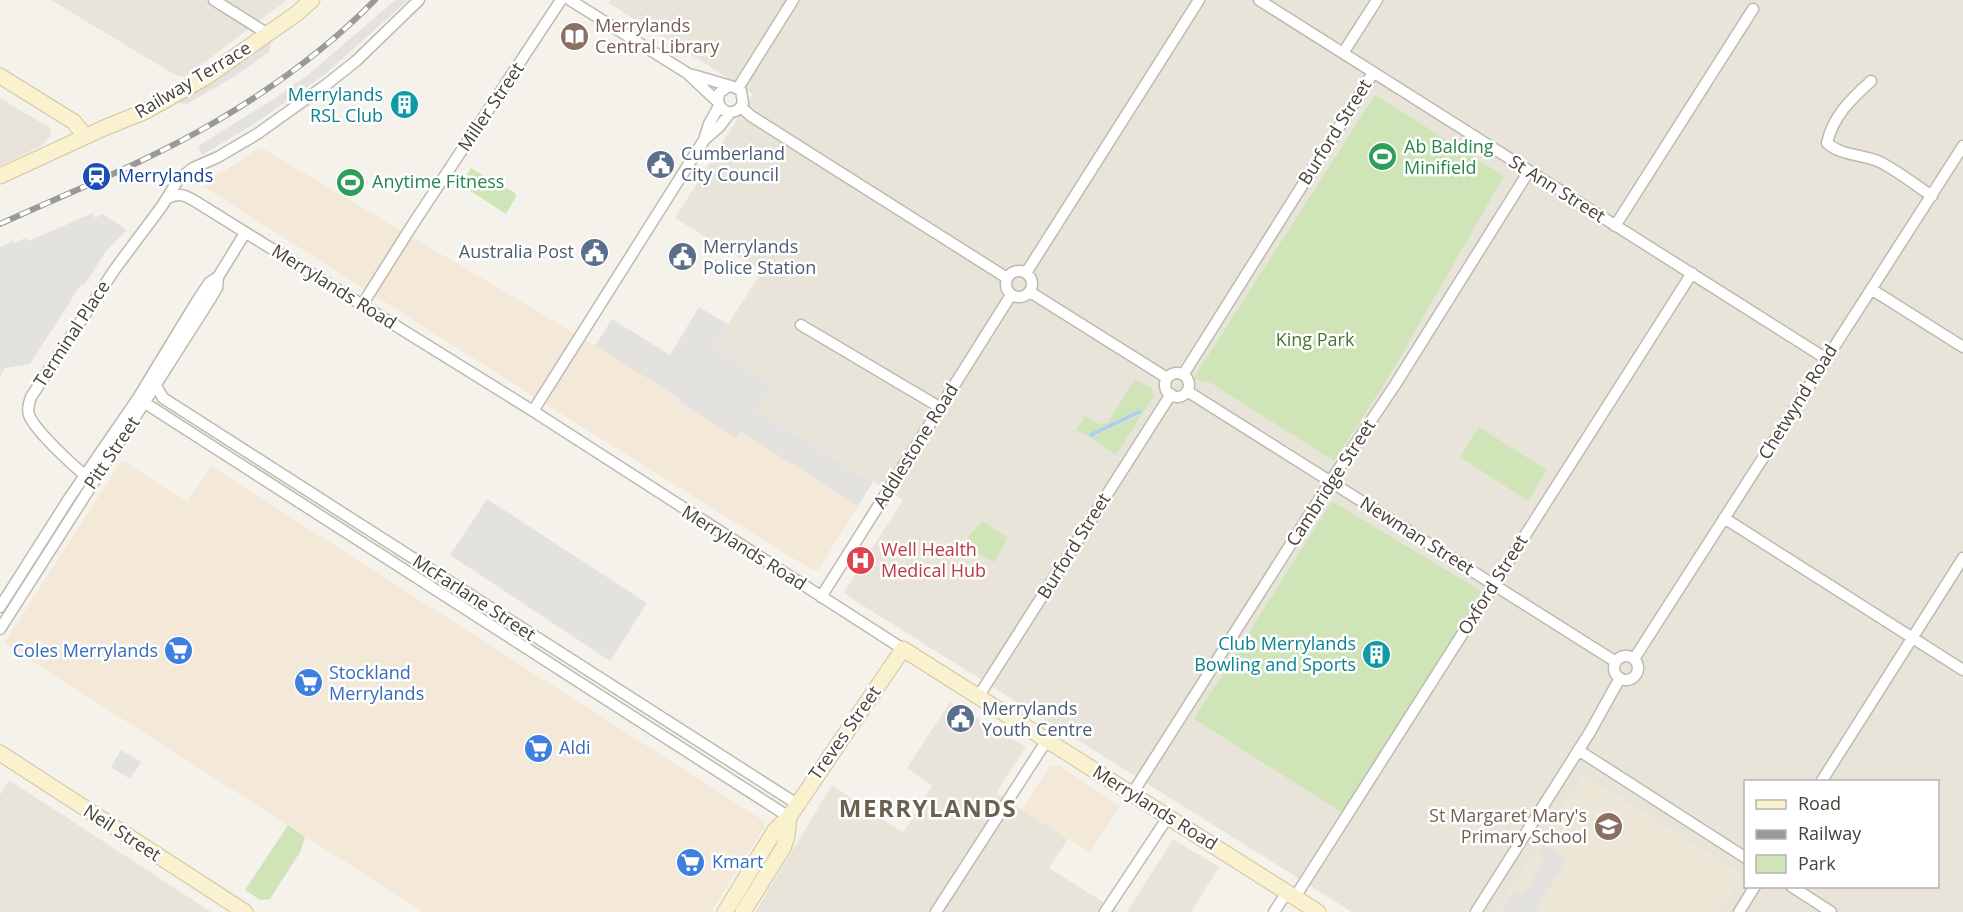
<svg xmlns="http://www.w3.org/2000/svg" width="1963" height="912" font-family="'Open Sans',sans-serif">
<rect width="100%" height="100%" fill="#f4f2eb"/>
<path fill="#e8e4da" fill-rule="evenodd" d="M 51,0 L 287,0 L 185,77 L 177,76 Z
M 611,0 L 1963,0 L 1963,912 L 1352,912 L 851,598 L 844,592 L 903,500 L 757,410 L 772,386 L 713,348 L 762,271 L 675,218 L 753,94 L 609,3 ZM 1746,782 L 1938,782 L 1938,886 L 1746,886 Z
M 0,98 L 50,128 L 51,136 L 41,146 L 0,166 Z
M 950,702 L 1026,747 L 996,793 L 1068,839 L 1049,868 L 1119,912 L 755,912 L 832,785 L 903,833 L 932,786 L 907,768 Z
M 9,780 L 193,900 L 211,912 L 0,912 L 0,795 Z
M 1173,839 L 1219,867 L 1191,912 L 1127,912 Z"/>
<path fill="#f4e9d9" d="M 260,147 L 564,327 L 681,399 L 679,402 L 736,437 L 740,431 L 858,506 L 818,570 L 812,570 L 550,407 L 204,187 L 205,179 L 225,171 Z
M 122,460 L 187,502 L 211,466 L 764,821 L 765,826 L 711,912 L 423,912 L 4,643 Z
M 1058,765 L 1120,806 L 1090,852 L 1022,810 L 1050,766 Z"/>
<path fill="#ece7d6" d="M 1588,777 L 1743,875 L 1719,912 L 1496,912 L 1581,778 Z"/>
<path fill="#cfe5b8" d="M 1375,95 L 1504,176 L 1387,380 L 1334,461 L 1211,383 L 1193,379 Z
M 471,168 L 515,193 L 516,197 L 506,214 L 461,185 Z
M 1135,379 L 1152,389 L 1154,396 L 1116,455 L 1091,438 L 1140,415 L 1138,410 L 1086,436 L 1076,430 L 1085,416 L 1100,424 L 1107,423 Z
M 1479,427 L 1547,470 L 1528,501 L 1460,457 Z
M 1332,501 L 1481,591 L 1346,815 L 1194,719 Z
M 982,521 L 1008,538 L 994,562 L 962,545 Z
M 288,825 L 305,837 L 300,852 L 270,899 L 260,900 L 245,890 Z"/>
<path fill="#e3e2df" d="M 395,0 L 408,0 L 323,76 L 254,124 L 202,155 L 198,146 L 272,100 L 308,75 Z
M 272,40 L 269,52 L 235,76 L 187,104 L 173,102 L 230,69 Z
M 93,213 L 95,218 L 103,214 L 127,230 L 107,250 L 85,284 L 80,286 L 30,364 L 5,368 L 0,377 L 0,247 L 12,241 L 15,243 L 25,238 L 29,241 Z
M 699,307 L 728,324 L 714,348 L 772,386 L 757,410 L 873,482 L 858,506 L 740,431 L 736,438 L 679,402 L 681,399 L 595,346 L 612,319 L 670,355 Z
M 487,499 L 647,603 L 610,661 L 450,555 Z
M 121,750 L 141,762 L 130,779 L 111,767 Z
M 1543,845 L 1550,850 L 1552,848 L 1567,860 L 1535,912 L 1505,912 L 1502,910 L 1514,890 L 1523,895 L 1544,860 L 1536,855 Z"/>
<g fill="none" stroke-linecap="round" stroke-linejoin="round">
<path stroke="#adcfeb" stroke-width="4" d="M 1091,435 L 1139,412"/>
<defs>
<path id="minor" d="M 214,0 L 268,34
M 570,0 L 687,73 L 718,102
M 1259,0 L 1825,358
M 1343,53 L 1377,0
M 693,75 L 734,87 L 741,91 L 743,103 C 736,116 723,115 718,102 L 719,93 L 729,86
M 1871,81 C 1851,99 1833,116 1827,143 C 1841,156 1863,154 1880,162 C 1898,171 1915,185 1932,196
M 738,88 L 793,0
M 741,107 L 751,116 L 1007,278
M 704,140 L 719,127 L 730,113
M 168,198 C 180,192 187,196 198,203 L 533,411 L 903,649
M 1615,226 L 1753,9
M1006 284a13 13 0 1 1 26 0a13 13 0 1 1-26 0Z
M 1026,273 L 1199,0
M 1871,289 L 1963,347
M 1030,292 L 1167,378
M 362,305 L 413,224 L 561,0
M 801,325 L 941,408
M1165 385a12 12 0 1 1 24 0a12 12 0 1 1-24 0Z
M 1183,375 L 1373,73
M 156,386 L 163,398 L 227,439 L 797,804
M 1187,391 L 1616,662
M 145,403 L 789,817
M 533,411 L 704,140 L 709,124 L 719,106
M 93,481 C 78,471 35,431 29,415 C 27,409 29,403 31,397 L 115,269 L 162,206 L 178,180 L 193,168 L 218,157 L 257,134 L 327,84 L 356,61 L 419,0
M 1724,518 L 1963,670
M 821,597 L 1011,295
M 0,607 L 70,497 L 138,398 L 197,301 L 209,283 L 218,277 L 245,233
M 0,629 L 211,298 L 217,288 L 218,277
M1614 668a12 12 0 1 1 24 0a12 12 0 1 1-24 0Z
M 1634,659 L 1963,146
M 978,697 L 1171,394
M 1578,750 L 1746,858
M 1821,782 L 1963,558
M 1132,794 L 1336,473 L 1395,385 L 1529,171
M 1791,886 L 1831,912
M 1295,897 L 1692,273
M 936,912 L 1047,740
M 1105,912 L 1168,817
M 1274,912 L 1287,892
M 1476,912 L 1590,732 L 1620,678
M 1739,912 L 1755,886"/>
<path id="secondary" d="M 0,76 L 74,122 L 85,136
M 0,176 L 104,128 L 146,111 L 206,77 L 296,14 L 312,0
M 0,753 L 245,912
M 725,912 L 775,830 L 789,817 L 903,649 L 1318,912
M 743,912 L 783,848 L 787,837 L 789,817"/>
</defs>
<use href="#minor" stroke="#bfbaae" stroke-width="13"/>
<use href="#secondary" stroke="#d0c59f" stroke-width="17"/>
<use href="#minor" stroke="#fff" stroke-width="10"/>
<use href="#secondary" stroke="#faf2cf" stroke-width="15"/>
<defs>
<path id="rail" d="M 0,224 C 72,191 147,162 215,122 C 273,88 328,48 375,0"/>
</defs>
<use href="#rail" stroke="#999" stroke-width="6"/>
<use href="#rail" stroke="#fff" stroke-width="4" stroke-dasharray="11" stroke-linecap="butt"/>
</g>
<defs>
<symbol id="library-disc" viewBox="-11 -11 22 22"><circle r="9.5" fill="#8d6e63" stroke="#fff"/><path d="M-6-4Q-3-5.5-.7-3.5V5Q-3 3-6 4ZM6-4Q3-5.5 .7-3.5V5Q3 3 6 4Z" fill="#fff"/></symbol>
<symbol id="building-disc" viewBox="-11 -11 22 22"><circle r="9.5" fill="#0f9aa8" stroke="#fff"/><path d="M-4-6H4V6H1V3H-1V6H-4ZM-2.5-4.3h1.7v1.8h-1.7ZM.8-4.3h1.7v1.8H.8ZM-2.5-1h1.7V.8h-1.7ZM.8-1h1.7V.8H.8Z" fill="#fff"/></symbol>
<symbol id="stadium-disc" viewBox="-11 -11 22 22"><circle r="9.5" fill="#2e9e5b" stroke="#fff"/><path d="M0-5a6.5 5 0 1 0 0 10a6.5 5 0 1 0 0-10ZM-3.5-1.8h7v3.6h-7Z" fill="#fff"/></symbol>
<symbol id="civic-disc" viewBox="-11 -11 22 22"><circle r="9.5" fill="#5c6f8a" stroke="#fff"/><path d="M-.6-6.5H3V-4.5H.6V-3L4-1V1h2V6H-6V1h2V-1L-.6-3ZM-1.2 2.5V6h2.4V2.5Z" fill="#fff"/></symbol>
<symbol id="station-disc" viewBox="-11 -11 22 22"><circle r="9.5" fill="#1a4fb4" stroke="#fff"/><path d="M-3-6H3Q5-6 5-4V2Q5 4 3 4L4.5 6H3L1.5 4h-3L-3 6H-4.5L-3 4Q-5 4-5 2V-4Q-5-6-3-6ZM-3.5-4v3h7v-3ZM-3.5 1v1.5H-2V1ZM2 1v1.5H3.5V1Z" fill="#fff"/></symbol>
<symbol id="hospital-disc" viewBox="-11 -11 22 22"><circle r="9.5" fill="#e0444e" stroke="#fff"/><path d="M-5-5h3v3.5h4V-5h3V5h-3V1.5h-4V5h-3Z" fill="#fff"/></symbol>
<symbol id="supermarket-disc" viewBox="-11 -11 22 22"><circle r="9.5" fill="#3f7fe0" stroke="#fff"/><path d="M-6-5.5h2.5l.6 2H6L4.5 2H-2.5L-4.4-4H-6ZM-1.5 3.2a1.3 1.3 0 1 0 .1 0ZM3 3.2a1.3 1.3 0 1 0 .1 0Z" fill="#fff"/></symbol>
<symbol id="school-disc" viewBox="-11 -11 22 22"><circle r="9.5" fill="#8d6e63" stroke="#fff"/><path d="M0-5L7-2L0 1L-7-2ZM-4 1L0 2.5L4 1V4Q0 6-4 4Z" fill="#fff"/></symbol>
</defs>
<g fill-rule="evenodd">
<use href="#library-disc" x="558" y="20" width="33" height="33"/>
<use href="#building-disc" x="388" y="88" width="33" height="33"/>
<use href="#stadium-disc" x="1366" y="140" width="33" height="33"/>
<use href="#civic-disc" x="644" y="148" width="33" height="33"/>
<use href="#station-disc" x="80" y="160" width="33" height="33"/>
<use href="#stadium-disc" x="334" y="166" width="33" height="33"/>
<use href="#civic-disc" x="578" y="236" width="33" height="33"/>
<use href="#civic-disc" x="666" y="240" width="33" height="33"/>
<use href="#hospital-disc" x="844" y="544" width="33" height="33"/>
<use href="#supermarket-disc" x="162" y="634" width="33" height="33"/>
<use href="#building-disc" x="1360" y="638" width="33" height="33"/>
<use href="#supermarket-disc" x="292" y="666" width="33" height="33"/>
<use href="#civic-disc" x="944" y="702" width="33" height="33"/>
<use href="#supermarket-disc" x="522" y="732" width="33" height="33"/>
<use href="#school-disc" x="1592" y="810" width="33" height="33"/>
<use href="#supermarket-disc" x="674" y="846" width="33" height="33"/>
</g>
<g text-anchor="middle" stroke-width="5" stroke-linejoin="round" paint-order="stroke">
<g font-size="18" fill="#785e54" stroke="#fff" text-anchor="start">
<text x="595" y="32">Merrylands<tspan x="595" dy="21">Central Library</tspan></text>
<text x="1587" y="822" text-anchor="end">St Margaret Mary's<tspan x="1587" dy="21">Primary School</tspan></text>
</g>
<g font-size="18" fill="#484339" stroke="#fff">
<text transform="translate(193 80) rotate(-31)" y="6">Railway Terrace</text>
<text transform="translate(491 107) rotate(-56)" y="6">Miller Street</text>
<text transform="translate(1335 132) rotate(-58)" y="6">Burford Street</text>
<text transform="translate(1557 189) rotate(32)" y="6">St Ann Street</text>
<text transform="translate(334 287) rotate(32)" y="6">Merrylands Road</text>
<text transform="translate(72 334) rotate(-57)" y="6">Terminal Place</text>
<text transform="translate(1798 402) rotate(-58)" y="6">Chetwynd Road</text>
<text transform="translate(916 446) rotate(-58)" y="6">Addlestone Road</text>
<text transform="translate(112 453) rotate(-56)" y="6">Pitt Street</text>
<text transform="translate(1331 483) rotate(-57)" y="6">Cambridge Street</text>
<text transform="translate(1417 536) rotate(32)" y="6">Newman Street</text>
<text transform="translate(1074 546) rotate(-58)" y="6">Burford Street</text>
<text transform="translate(744 548) rotate(32)" y="6">Merrylands Road</text>
<text transform="translate(1493 585) rotate(-58)" y="6">Oxford Street</text>
<text transform="translate(474 598) rotate(33)" y="6">McFarlane Street</text>
<text transform="translate(845 733) rotate(-55)" y="6">Treves Street</text>
<text transform="translate(1155 808) rotate(32)" y="6">Merrylands Road</text>
<text transform="translate(122 833) rotate(33)" y="6">Neil Street</text>
</g>
<g font-size="18" fill="#0d838f" stroke="#fff" text-anchor="end">
<text x="383" y="101">Merrylands<tspan x="383" dy="21">RSL Club</tspan></text>
<text x="1356" y="650">Club Merrylands<tspan x="1356" dy="21">Bowling and Sports</tspan></text>
</g>
<g font-size="18" fill="#27864d" stroke="#fff" text-anchor="start">
<text x="1404" y="153">Ab Balding<tspan x="1404" dy="21">Minifield</tspan></text>
<text x="372" y="188">Anytime Fitness</text>
</g>
<g font-size="18" fill="#4e5e75" stroke="#fff" text-anchor="start">
<text x="681" y="160">Cumberland<tspan x="681" dy="21">City Council</tspan></text>
<text x="703" y="253">Merrylands<tspan x="703" dy="21">Police Station</tspan></text>
<text x="574" y="258" text-anchor="end">Australia Post</text>
<text x="982" y="715">Merrylands<tspan x="982" dy="21">Youth Centre</tspan></text>
</g>
<g font-size="18" fill="#164399" stroke="#fff" text-anchor="start">
<text x="118" y="182">Merrylands</text>
</g>
<g font-size="18" fill="#487531" stroke="#fff">
<text x="1315" y="346">King Park</text>
</g>
<g font-size="18" fill="#be3a42" stroke="#fff" text-anchor="start">
<text x="881" y="556">Well Health<tspan x="881" dy="21">Medical Hub</tspan></text>
</g>
<g font-size="18" fill="#366cbe" stroke="#fff" text-anchor="start">
<text x="158" y="657" text-anchor="end">Coles Merrylands</text>
<text x="329" y="679">Stockland<tspan x="329" dy="21">Merrylands</tspan></text>
<text x="559" y="754">Aldi</text>
<text x="712" y="868">Kmart</text>
</g>
<g font-size="24" font-weight="bold" letter-spacing="1.5" fill="#6a6151" stroke="#fff">
<text x="928" y="817">MERRYLANDS</text>
</g>
</g>
<rect x="1744" y="780" width="195" height="108" fill="#ffffff" stroke="#b6b4b0" stroke-width="1.5"/>
<rect x="1756" y="800" width="30" height="9" fill="#faf2cf" stroke="#b6b4b0" stroke-width="1.5"/>
<text x="1798" y="810" font-size="18" fill="#484339">Road</text>
<rect x="1756" y="830" width="30" height="9" fill="#999999" stroke="#b6b4b0" stroke-width="1.5"/>
<text x="1798" y="840" font-size="18" fill="#484339">Railway</text>
<rect x="1756" y="855" width="30" height="18" fill="#cfe5b8" stroke="#b6b4b0" stroke-width="1.5"/>
<text x="1798" y="870" font-size="18" fill="#484339">Park</text>
</svg>
